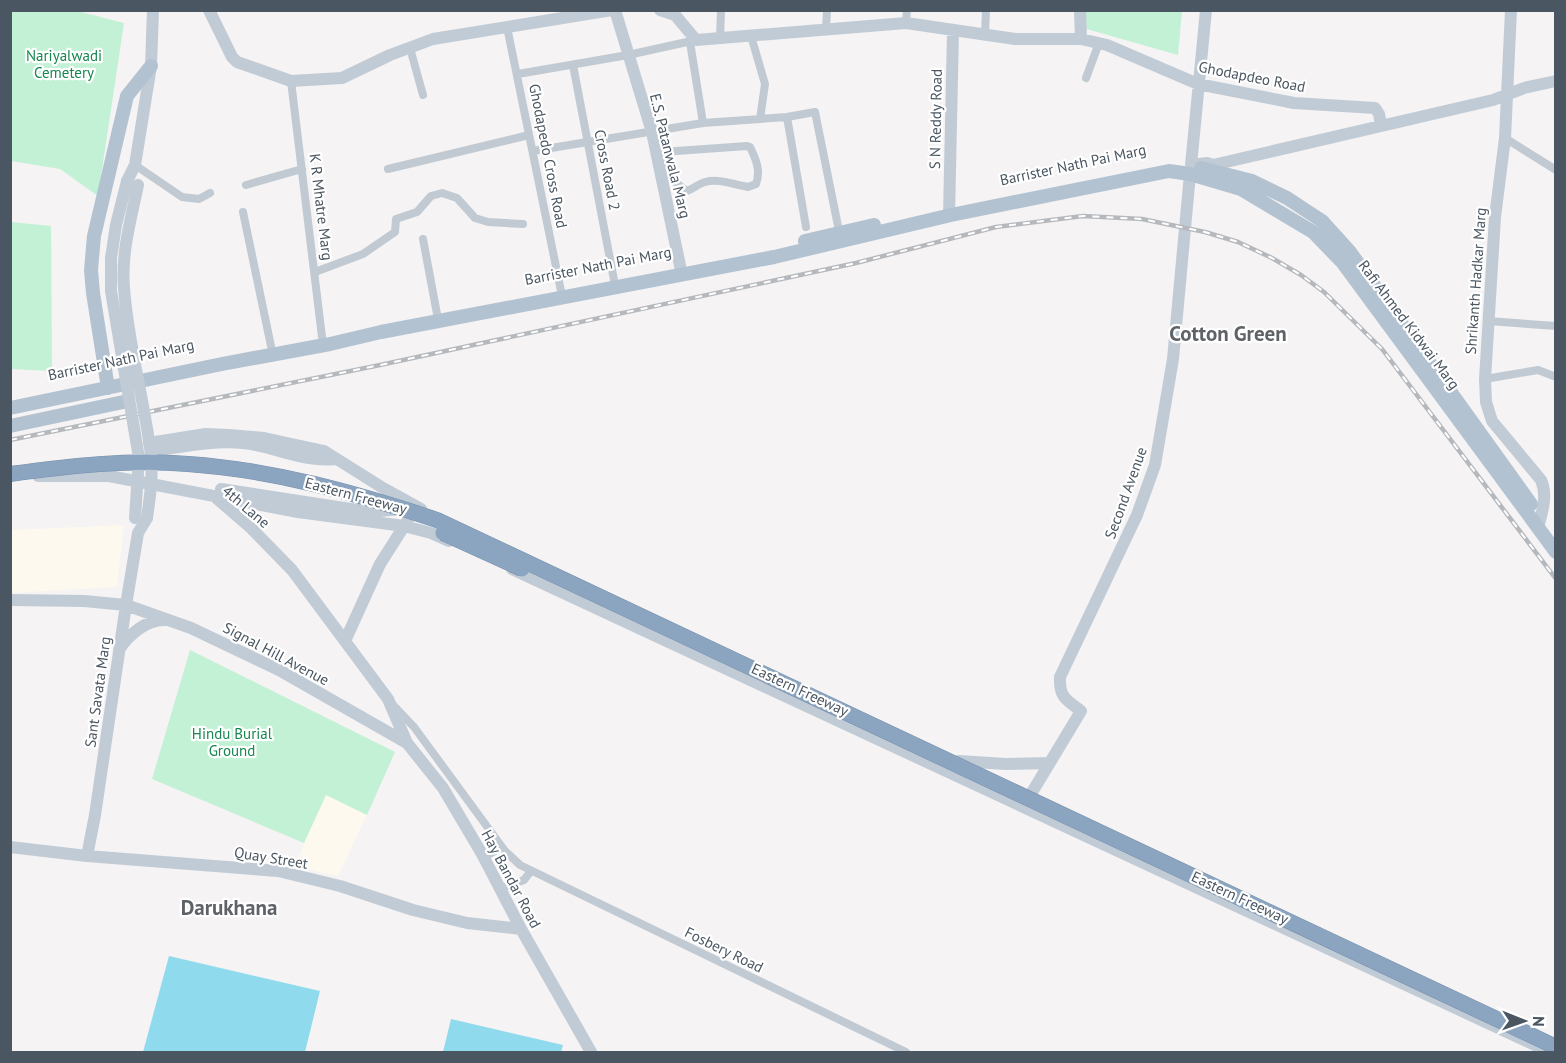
<svg xmlns="http://www.w3.org/2000/svg" width="1566" height="1063" font-family="'PT Sans',sans-serif">
<rect width="100%" height="100%" fill="#f5f3f3"/>
<path fill="#fdf9ef" d="M 124,525 L 117,587 L 11,593 L 11,530 Z
M 326,795 L 367,815 L 338,876 L 296,867 L 304,843 Z"/>
<path fill="#c3f1d5" d="M 10,11 L 77,11 L 124,23 L 98,196 L 60,169 L 11,161 Z
M 1081,11 L 1182,11 L 1178,55 L 1083,28 Z
M 11,222 L 51,226 L 52,371 L 11,369 Z
M 190,650 L 395,752 L 367,815 L 326,795 L 304,843 L 152,779 Z"/>
<path fill="#90daee" d="M 169,956 L 320,991 L 305,1052 L 143,1052 Z
M 451,1019 L 563,1045 L 561,1052 L 443,1052 Z"/>
<g fill="none" stroke-linecap="round" stroke-linejoin="round">
<path stroke="#c1cad2" stroke-width="8" d="M 906,23 L 907,10
M 507,27 L 561,291
M 826,29 L 827,10
M 985,34 L 986,10
M 751,36 L 765,84 L 760,119
M 720,39 L 721,10
M 690,42 L 703,123
M 410,48 L 423,95
M 573,65 L 614,280
M 518,74 L 628,55 L 696,40
M 1086,78 L 1099,43
M 291,81 L 322,337
M 787,117 L 806,227
M 1505,138 L 1556,170
M 533,151 L 703,123 L 787,117 L 815,112 L 840,236
M 656,152 L 662,152 L 747,146 L 750,147 C 756,159 761,171 756,184 L 748,187 C 734,185 720,178 705,182 C 698,184 693,189 687,191 C 668,178 666,175 665,152
M 135,165 L 182,197 L 199,199 L 210,193
M 388,169 L 529,135
M 246,185 L 302,169
M 243,212 L 271,346
M 423,239 L 437,314
M 315,272 L 363,254 L 395,232 L 396,219 L 417,212 L 431,196 L 442,193 L 457,198 L 475,218 L 488,222 L 523,224
M 1488,321 L 1556,326
M 1485,379 L 1538,370 L 1556,377
M 394,706 L 414,727 L 505,851 L 520,865 L 906,1052
M 484,857 L 502,847
M 500,889 L 524,880 L 531,871"/>
<path stroke="#c1cbd6" stroke-width="12" d="M 209,10 L 232,57 L 237,62 L 291,81 L 342,78 L 390,55 L 433,39 L 612,10
M 615,10 L 652,132 L 682,275
M 660,10 L 675,15 L 696,40 L 906,23 L 1015,39 L 1081,39 L 1107,45 L 1198,84 L 1294,103 L 1375,108 L 1379,114 L 1381,126
M 1080,10 L 1081,39
M 1206,10 L 1191,165 L 1207,163 L 1213,165 L 1493,100 L 1524,88 L 1556,81
M 1511,10 L 1505,138 L 1495,217 L 1485,379 L 1486,402 L 1492,421 L 1541,480 C 1548,496 1542,512 1538,528
M 127,181 L 135,165 L 151,66 L 153,10
M 949,216 L 953,31
M 149,443 L 206,434 L 229,435 L 264,438 L 324,451 L 383,488 L 421,509
M 159,450 C 186,446 216,440 243,443 C 274,446 304,463 335,459
M 38,476 L 109,476 L 298,512 L 404,526 L 431,533 L 449,541
M 221,489 L 370,512 L 400,509
M 214,496 L 251,528 L 292,570 L 388,699 L 407,743 L 443,788 L 482,854 L 521,929 L 591,1052
M 512,569 L 1550,1052
M 10,600 L 84,601 L 126,605 L 191,628 L 279,670 L 407,743
M 345,641 L 380,564 L 408,520
M 120,648 C 130,634 146,620 164,620
M 959,761 L 1006,764 L 1049,763
M 1031,794 L 1081,711 C 1066,700 1059,697 1060,677 L 1137,515 L 1155,465 L 1173,359 L 1190,174
M 10,847 L 87,856 L 278,871 L 340,886 L 413,910 L 467,923 L 521,929
M 87,856 L 95,815 L 126,605 L 138,533 L 147,518"/>
<path stroke="#b3c2d1" stroke-width="14" d="M 1201,168 L 1252,181 L 1287,198 L 1322,221 L 1350,252 L 1531,504
M 805,241 L 874,225
M 108,388 L 93,293 L 91,270 L 94,236 L 127,96 L 151,66
M 10,408 L 222,364 L 330,344 L 381,332 L 774,257 L 951,215 L 1169,171 L 1190,174 L 1241,189 L 1313,232 L 1343,263 L 1556,552
M 10,426 L 128,401"/>
<defs>
<path id="rail" d="M 10,440 L 380,365 L 856,263 L 996,227 L 1083,216 L 1142,219 L 1205,232 L 1238,242 L 1272,258 L 1301,275 L 1324,292 L 1382,349 L 1556,579"/>
</defs>
<use href="#rail" stroke="#b5b8bd" stroke-width="4.5"/>
<use href="#rail" stroke="#fff" stroke-width="2" stroke-dasharray="7" stroke-linecap="butt"/>
<defs>
<path id="highway-bridge" d="M 10,474 C 69,466 129,459 188,464 C 274,470 356,493 437,520 L 1556,1047
M 443,533 L 522,569"/>
</defs>
<use href="#highway-bridge" stroke="#7690ad" stroke-width="16" stroke-linecap="butt"/>
<path stroke="#c1cbd6" stroke-width="12" d="M 127,181 L 116,225 L 111,258 L 111,291 L 139,458 L 135,518
M 138,185 C 131,219 121,253 124,288 C 128,344 144,399 151,455 C 153,476 150,497 147,518"/>
<use href="#highway-bridge" stroke="#8ba5c1" stroke-width="15"/>
</g>
<g text-anchor="middle" stroke-width="4.5" stroke-linejoin="round" paint-order="stroke">
<g font-size="15" fill="#17864f" stroke="#fff">
<text x="64" y="61">Nariyalwadi<tspan x="64" dy="17">Cemetery</tspan></text>
<text x="232" y="739">Hindu Burial<tspan x="232" dy="17">Ground</tspan></text>
</g>
<g font-size="15" fill="#4a5661" stroke="#fff">
<text transform="translate(1252 77) rotate(11)" y="5">Ghodapdeo Road</text>
<text transform="translate(936 119) rotate(-89)" y="5">S N Reddy Road</text>
<text transform="translate(548 156) rotate(79)" y="5">Ghodapedo Cross Road</text>
<text transform="translate(670 156) rotate(76)" y="5">E.S. Patanwala Marg</text>
<text transform="translate(1073 165) rotate(-12)" y="5">Barrister Nath Pai Marg</text>
<text transform="translate(607 170) rotate(79)" y="5">Cross Road 2</text>
<text transform="translate(321 207) rotate(83)" y="5">K R Mhatre Marg</text>
<text transform="translate(598 266) rotate(-11)" y="5">Barrister Nath Pai Marg</text>
<text transform="translate(1476 281) rotate(-86)" y="5">Shrikanth Hadkar Marg</text>
<text transform="translate(1409 325) rotate(53)" y="5">Rafi Ahmed Kidwai Marg</text>
<text transform="translate(121 360) rotate(-12)" y="5">Barrister Nath Pai Marg</text>
<text transform="translate(1126 493) rotate(-70)" y="5">Second Avenue</text>
<text transform="translate(356 496) rotate(15)" y="5">Eastern Freeway</text>
<text transform="translate(246 507) rotate(40)" y="5">4th Lane</text>
<text transform="translate(276 654) rotate(28)" y="5">Signal Hill Avenue</text>
<text transform="translate(800 690) rotate(25)" y="5">Eastern Freeway</text>
<text transform="translate(98 692) rotate(-82)" y="5">Sant Savata Marg</text>
<text transform="translate(271 858) rotate(9)" y="5">Quay Street</text>
<text transform="translate(511 879) rotate(62)" y="5">Hay Bandar Road</text>
<text transform="translate(1240 898) rotate(25)" y="5">Eastern Freeway</text>
<text transform="translate(724 950) rotate(26)" y="5">Fosbery Road</text>
</g>
<g font-size="21" font-weight="bold" fill="#5f6368" stroke="#fff">
<text x="1228" y="341">Cotton Green</text>
<text x="229" y="915">Darukhana</text>
</g>
</g>
<rect width="1566" height="1063" fill="none" stroke="#4a5661" stroke-width="24"/>
<g transform="translate(1524 1021) rotate(91)" stroke="#ffffff" stroke-width="4.5" paint-order="stroke">
<path d="M0-4.5L10 22L0 15L-10 22Z" fill="#4a5661"/>
<text y="-9" font-size="16" font-weight="bold" text-anchor="middle" fill="#4a5661">N</text>
</g>
</svg>
